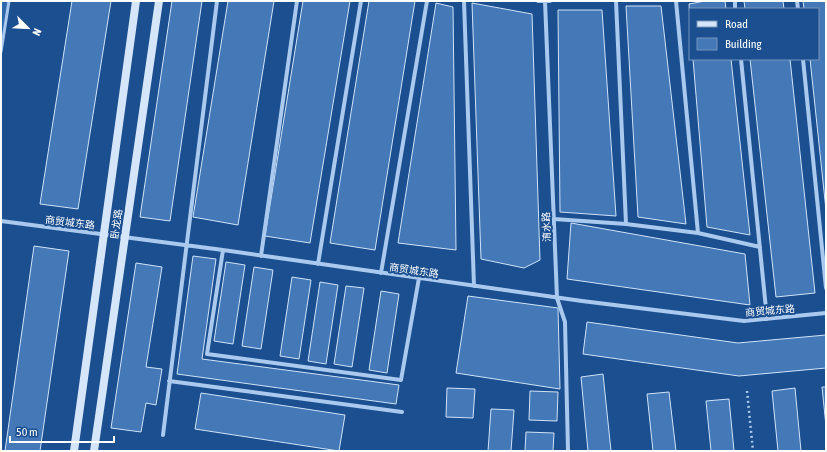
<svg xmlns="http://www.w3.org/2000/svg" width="827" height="452" font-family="'Asap Condensed','Noto Sans SC',sans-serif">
<rect width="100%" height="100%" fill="#1b4f8f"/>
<path fill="#2e69ad" d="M 1,1 L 9,1 L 1,52 Z"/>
<path fill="#4478b7" stroke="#cfe3fa" d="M 72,1 L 111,1 L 78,209 L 40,204 Z
M 172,1 L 202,1 L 170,221 L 140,217 Z
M 228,1 L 274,1 L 238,225 L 193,217 Z
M 303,1 L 350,1 L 310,243 L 265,236 Z
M 369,1 L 415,1 L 375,250 L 330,243 Z
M 705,1 L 725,1 L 726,9 L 690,9 L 690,21 L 689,4 Z
M 744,1 L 783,1 L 784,9 L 745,9 Z
M 803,1 L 826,1 L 826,210 L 810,59 L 818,59 L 818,9 L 804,9 Z
M 436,3 L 453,7 L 456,250 L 398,243 Z
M 472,3 L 532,14 L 540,260 L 524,268 L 481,259 Z
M 626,6 L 661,6 L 686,224 L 638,217 Z
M 558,10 L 602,10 L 616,216 L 560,212 Z
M 693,59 L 731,59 L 750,235 L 707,227 Z
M 750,59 L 790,59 L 815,293 L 776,297 Z
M 571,223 L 745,254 L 750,305 L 567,279 Z
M 34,246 L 69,251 L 40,451 L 5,451 Z
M 193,256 L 216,259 L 202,359 L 399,385 L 396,404 L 177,374 Z
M 226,262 L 245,265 L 233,344 L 214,341 Z
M 136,263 L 162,267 L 146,367 L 162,369 L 156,405 L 146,403 L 141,432 L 111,428 Z
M 254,267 L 273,270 L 261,349 L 242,346 Z
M 292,277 L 311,280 L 299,359 L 280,356 Z
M 320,282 L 338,285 L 326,364 L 308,361 Z
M 346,286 L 364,288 L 352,367 L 334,364 Z
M 381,291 L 399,294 L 387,373 L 369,370 Z
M 468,296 L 558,308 L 560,389 L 456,373 Z
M 587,322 L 738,343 L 826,335 L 826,368 L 739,376 L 583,354 Z
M 603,374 L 611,451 L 588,451 L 581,377 Z
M 822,387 L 826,387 L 826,426 Z
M 447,388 L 475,389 L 473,418 L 446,417 Z
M 795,388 L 801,451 L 778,451 L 772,391 Z
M 530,391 L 558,392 L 557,421 L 529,420 Z
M 669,392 L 676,451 L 653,451 L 647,394 Z
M 201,393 L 345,415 L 339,451 L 195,429 Z
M 729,399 L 734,451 L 711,451 L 706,401 Z
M 491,409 L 514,410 L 511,451 L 488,451 Z
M 526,432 L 554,433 L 553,451 L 525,451 Z"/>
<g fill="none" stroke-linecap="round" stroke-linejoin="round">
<path stroke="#a9c9ee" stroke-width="2.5" stroke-dasharray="2 3" stroke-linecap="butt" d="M 747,391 L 753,451"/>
<path stroke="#a9c9ee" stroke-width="3" d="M 1,52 L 9,1"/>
<path stroke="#a9c9ee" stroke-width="4" d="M 464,1 L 474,286
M 538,1 L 550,1
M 545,1 L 557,298 L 565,322 L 568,451
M 616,1 L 626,224 L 698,233
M 676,1 L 698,233 L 760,247
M 735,1 L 735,9
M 797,1 L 798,9
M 741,59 L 767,319
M 803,59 L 826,288
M 554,219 L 626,224
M 1,221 L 223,250 L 582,301 L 744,321 L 826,313
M 223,250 L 207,354 L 401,380 L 419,278
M 261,256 L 297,1
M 318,264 L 361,1
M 381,273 L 427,1
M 169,381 L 402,412
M 163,435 L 217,1"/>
<path stroke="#d6e6fa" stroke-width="8" d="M 74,451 L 136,1
M 94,451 L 159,1"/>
</g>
<g text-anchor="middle" stroke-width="4" stroke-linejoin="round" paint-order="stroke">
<g font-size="10" fill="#fff" stroke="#1b4f8f">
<text transform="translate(70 222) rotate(7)" y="4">商贸城东路</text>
<text transform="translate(116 224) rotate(-82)" y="4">卧龙路</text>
<text transform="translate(546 227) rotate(-92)" y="4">淯水路</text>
<text transform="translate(414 270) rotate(8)" y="4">商贸城东路</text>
<text transform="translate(770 310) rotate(-5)" y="4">商贸城东路</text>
</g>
</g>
<rect width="827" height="452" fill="none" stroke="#ffffff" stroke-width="4"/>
<rect x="689" y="8" width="130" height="52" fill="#1b4f8f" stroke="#7695bc"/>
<rect x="697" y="21" width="20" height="6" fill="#d6e6fa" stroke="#7695bc"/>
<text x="725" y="28" font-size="12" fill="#ffffff">Road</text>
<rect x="697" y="38" width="20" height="12" fill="#4478b7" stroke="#7695bc"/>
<text x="725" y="48" font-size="12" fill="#ffffff">Building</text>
<g transform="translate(28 28) rotate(114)" stroke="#1b4f8f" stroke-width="3" paint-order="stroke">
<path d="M0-3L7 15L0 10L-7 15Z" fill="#ffffff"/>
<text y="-6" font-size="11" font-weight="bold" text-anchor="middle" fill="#ffffff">N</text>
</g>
<path d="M10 436v6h104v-6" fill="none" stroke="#ffffff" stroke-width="2"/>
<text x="16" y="436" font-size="12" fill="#ffffff" stroke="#1b4f8f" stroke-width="3" paint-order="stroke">50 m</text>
</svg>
